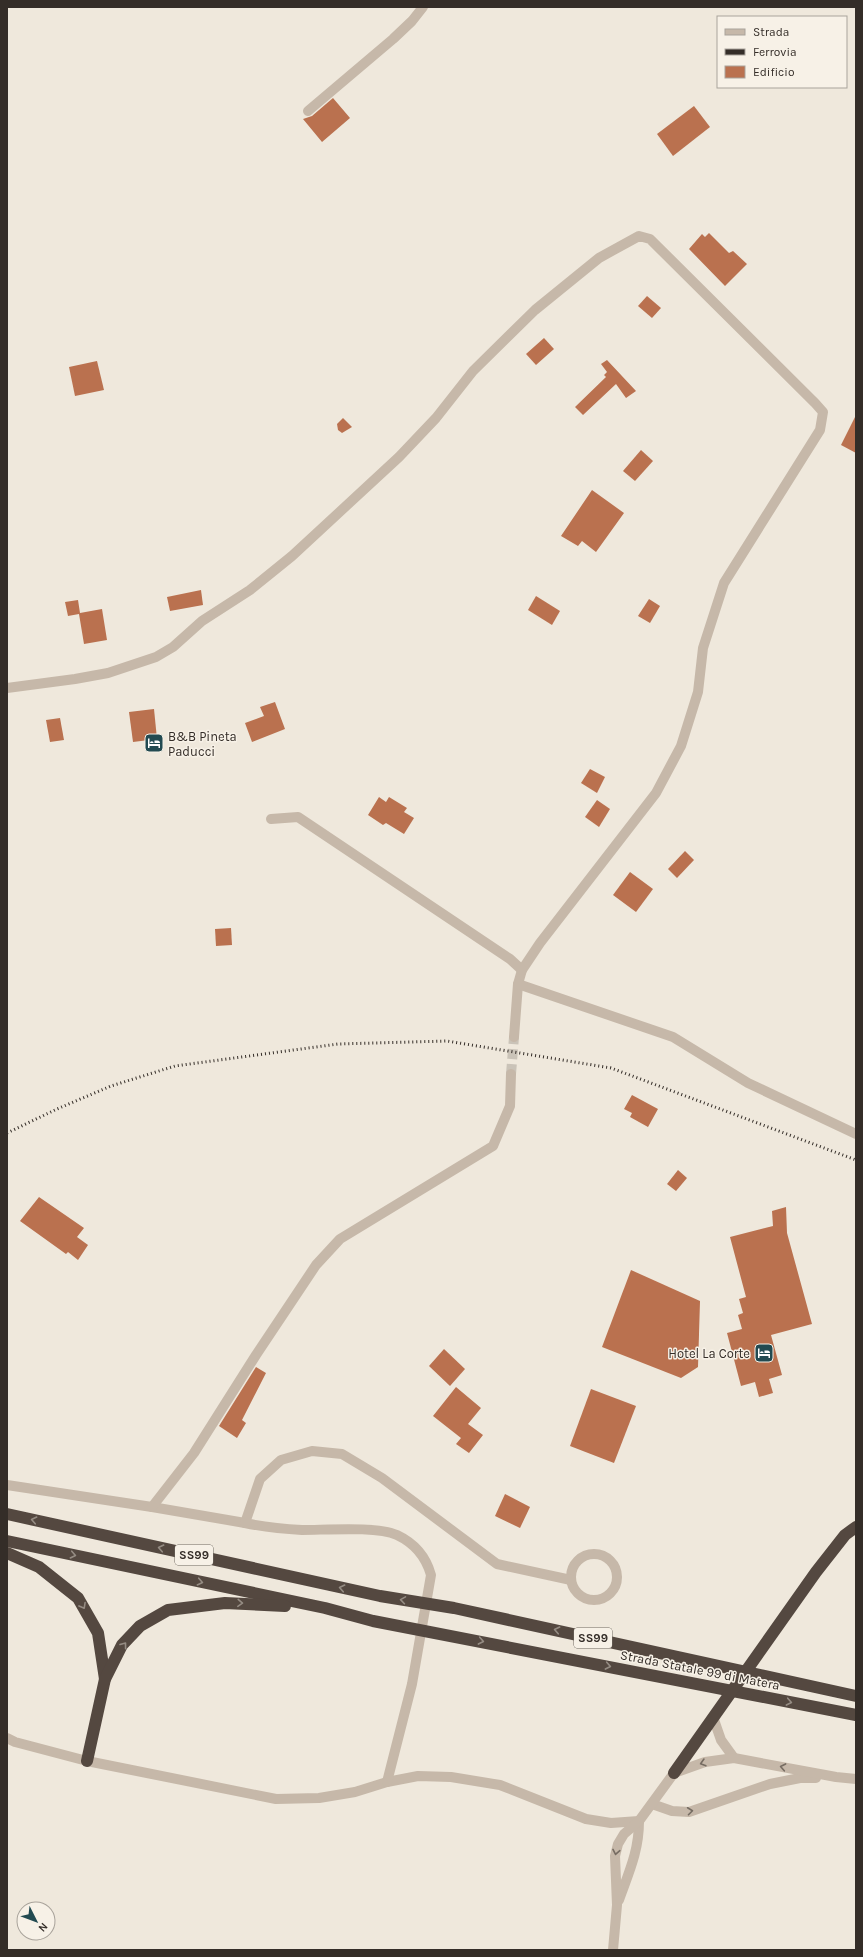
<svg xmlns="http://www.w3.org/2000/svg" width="863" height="1957" font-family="Karla,sans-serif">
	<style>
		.building { fill: #ba714f }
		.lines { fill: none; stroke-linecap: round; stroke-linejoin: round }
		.minor-tunnel { stroke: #cac3b8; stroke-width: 10; stroke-dasharray: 10 5; stroke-linecap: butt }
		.minor { stroke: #c6b8a9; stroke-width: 10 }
		.highway { stroke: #544840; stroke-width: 12 }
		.rail { stroke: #342d28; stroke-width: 3; stroke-dasharray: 1 3; stroke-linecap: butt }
		.oneway { stroke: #958c83 }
		.oneway2 { stroke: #766c62 }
		.labels { text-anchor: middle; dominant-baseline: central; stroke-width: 3; stroke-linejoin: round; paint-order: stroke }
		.shield { fill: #f7f1e7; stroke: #6e6861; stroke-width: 1 }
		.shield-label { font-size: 12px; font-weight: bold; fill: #342d28 }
		.poi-label { font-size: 13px; fill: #342d28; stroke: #f7f1e7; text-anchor: start }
		.street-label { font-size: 13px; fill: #342d28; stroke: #f7f1e7 }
	</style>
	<rect width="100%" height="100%" fill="#efe8dc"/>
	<g class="building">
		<polygon points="333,98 350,118 322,142 303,119 312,116"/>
		<polygon points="694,106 710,127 673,156 657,134"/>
		<polygon points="709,233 729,253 733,251 747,264 725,286 689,249 702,234 705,237"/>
		<polygon points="647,296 661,308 652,318 638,306"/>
		<polygon points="544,338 554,349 536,365 526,354"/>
		<polygon points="607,360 636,391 626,398 616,384 583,415 575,407 606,377 604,375 607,372 601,364"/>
		<polygon points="97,361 104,390 75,396 69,367"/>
		<polygon points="856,415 856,453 841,445"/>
		<polygon points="343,418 352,427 342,433 338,430 337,424"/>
		<polygon points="641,450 653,461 635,481 623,471"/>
		<polygon points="592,490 624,513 596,552 582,541 578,546 561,536"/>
		<polygon points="201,590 203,605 170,611 167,597"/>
		<polygon points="536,596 560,611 552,625 528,610"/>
		<polygon points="649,599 660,606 650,623 638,616"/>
		<polygon points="78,600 80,613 102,609 107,640 84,644 79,614 68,616 65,602"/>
		<polygon points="275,702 285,729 252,742 245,723 264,716 260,707"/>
		<polygon points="154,709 157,739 133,742 129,712"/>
		<polygon points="60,718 64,740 50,742 46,720"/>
		<polygon points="590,769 605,777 597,793 581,783"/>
		<polygon points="379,797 386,802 389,797 407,808 404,812 414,818 404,834 386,823 383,825 368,815"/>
		<polygon points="597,800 610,809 599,827 585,817"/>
		<polygon points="685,851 694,860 677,878 668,869"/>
		<polygon points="630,872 653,889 636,912 613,895"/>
		<polygon points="231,928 232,945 216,946 215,929"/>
		<polygon points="632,1095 658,1109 648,1127 630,1117 632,1113 624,1109"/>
		<polygon points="678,1170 687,1178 676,1191 667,1184"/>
		<polygon points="39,1197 84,1228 77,1237 88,1245 78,1260 68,1252 66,1254 20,1221"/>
		<polygon points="786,1207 787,1233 812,1324 771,1335 782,1375 769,1379 773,1393 759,1397 755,1382 741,1386 727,1333 742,1329 738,1315 743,1313 739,1299 746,1297 730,1237 773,1226 772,1211"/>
		<polygon points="631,1270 700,1301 698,1367 681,1378 602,1347"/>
		<polygon points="444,1349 465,1369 450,1386 429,1366"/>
		<polygon points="256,1367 266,1373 242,1420 246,1423 237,1438 219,1426"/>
		<polygon points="456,1387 481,1408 468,1424 483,1435 469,1453 456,1444 461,1438 433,1416"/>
		<polygon points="591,1389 636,1406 614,1463 570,1446"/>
		<polygon points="505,1494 530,1507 520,1528 495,1516"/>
	</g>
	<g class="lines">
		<polyline class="minor-tunnel" points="511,1074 514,1037"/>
		<g class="minor">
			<polyline points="308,111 393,39 412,21 423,7"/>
			<polyline points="7,688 75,679 108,673 156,657 173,647 202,621 250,590 292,556 399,457 436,418 473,371 535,310 599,258 639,236 650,239 815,403 823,412 820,430 724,583 703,648 698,692 681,746 656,793 540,943 522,970 518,984 514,1037"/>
			<polyline points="271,819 298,817 510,959 522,970"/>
			<polyline points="518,984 673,1037 748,1083 856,1134"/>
			<polyline points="7,1485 152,1507 245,1523"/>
			<polyline points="152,1507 194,1453 256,1355 316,1265 340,1239 493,1146 510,1106 511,1074"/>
			<circle cx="594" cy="1577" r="23"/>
			<polyline points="713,1717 721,1740 734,1758"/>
			<polyline points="7,1738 15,1742 87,1761 276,1799 319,1798 355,1792 387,1782 418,1776 451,1777 500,1785 586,1819 611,1823 639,1821"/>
			<path d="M387 1782 412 1684 431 1575C426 1557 414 1543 397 1535 377 1526 326 1530 302 1530 282 1529 264 1527 245 1523L260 1479 281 1460 312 1451 342 1454 382 1478 497 1564 571 1580"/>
			<polyline points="652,1804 672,1811 689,1812 770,1784 800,1778 816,1778"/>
			<path d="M619 1900C629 1872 639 1851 639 1821"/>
			<polyline points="613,1950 617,1905 615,1856 618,1844 624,1834 639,1821 674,1773 705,1762 734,1758 836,1777 856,1779"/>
		</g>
		<g class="highway">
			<polyline points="7,1514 380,1596 454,1608 856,1696"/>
			<polyline points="7,1541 325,1608 373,1621 856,1715"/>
			<polyline points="7,1553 39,1567 78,1598 98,1633 105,1679"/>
			<polyline points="87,1761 105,1679 122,1645 140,1626 168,1610 225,1603 285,1606"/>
			<polyline points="674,1773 816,1572 845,1535 856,1527"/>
		</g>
		<polyline class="rail" points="7,1133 57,1109 111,1086 175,1066 338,1044 447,1041 611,1068 856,1160"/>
	</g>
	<defs><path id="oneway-chevron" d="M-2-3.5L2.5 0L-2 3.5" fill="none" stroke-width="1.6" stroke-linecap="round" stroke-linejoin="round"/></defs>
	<g class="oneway">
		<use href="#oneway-chevron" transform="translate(34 1520) rotate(-168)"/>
		<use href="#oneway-chevron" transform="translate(161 1548) rotate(-168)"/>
		<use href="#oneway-chevron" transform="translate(73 1555) rotate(12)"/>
		<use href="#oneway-chevron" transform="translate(200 1582) rotate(12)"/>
		<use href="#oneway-chevron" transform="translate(342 1588) rotate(-168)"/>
		<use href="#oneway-chevron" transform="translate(403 1600) rotate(-171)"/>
		<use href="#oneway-chevron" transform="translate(240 1603) rotate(3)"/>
		<use href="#oneway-chevron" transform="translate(83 1606) rotate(61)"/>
		<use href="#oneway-chevron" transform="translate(557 1630) rotate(-168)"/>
		<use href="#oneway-chevron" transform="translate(481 1641) rotate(11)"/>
		<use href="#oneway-chevron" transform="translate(124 1645) rotate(-53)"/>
		<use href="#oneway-chevron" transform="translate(608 1666) rotate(11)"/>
		<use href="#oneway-chevron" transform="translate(789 1702) rotate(11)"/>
	</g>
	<g class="oneway2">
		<use href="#oneway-chevron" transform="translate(703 1763) rotate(164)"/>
		<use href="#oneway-chevron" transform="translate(783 1767) rotate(-169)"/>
		<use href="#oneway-chevron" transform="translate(690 1811) rotate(-7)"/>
		<use href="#oneway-chevron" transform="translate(616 1852) rotate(101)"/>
	</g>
	<defs>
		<symbol id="hotel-square" viewBox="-11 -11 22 22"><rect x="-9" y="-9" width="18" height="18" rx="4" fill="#224a51" stroke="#f7f1e7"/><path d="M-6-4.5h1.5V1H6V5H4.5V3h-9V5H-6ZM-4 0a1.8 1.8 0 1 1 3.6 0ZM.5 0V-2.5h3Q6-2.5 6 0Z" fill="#fff"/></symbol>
	</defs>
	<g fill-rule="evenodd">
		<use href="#hotel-square" x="143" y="732" width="22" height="22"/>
		<use href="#hotel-square" x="753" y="1342" width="22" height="22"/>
	</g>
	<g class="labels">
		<g class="shield">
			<rect x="175" y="1545" width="38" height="20" rx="3"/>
			<rect x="574" y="1628" width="38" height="20" rx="3"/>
		</g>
		<g class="shield-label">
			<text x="194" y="1555">SS99</text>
			<text x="593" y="1638">SS99</text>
		</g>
		<g class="poi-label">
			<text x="168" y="736">B&amp;B Pineta<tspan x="168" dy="15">Paducci</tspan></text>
			<text x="750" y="1353" text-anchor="end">Hotel La Corte</text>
		</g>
		<g class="street-label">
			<text transform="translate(700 1670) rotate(11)">Strada Statale 99 di Matera</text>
		</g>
	</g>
	<rect width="863" height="1957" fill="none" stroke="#342d28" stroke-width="16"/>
	<rect x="717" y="16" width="130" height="72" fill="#f7f1e7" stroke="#a9a39b"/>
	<rect x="725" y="29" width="20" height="6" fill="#c6b8a9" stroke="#a9a39b"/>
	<text x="753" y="36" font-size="12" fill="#342d28">Strada</text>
	<rect x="725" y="49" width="20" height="6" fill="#342d28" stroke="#a9a39b"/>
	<text x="753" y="56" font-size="12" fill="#342d28">Ferrovia</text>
	<rect x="725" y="66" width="20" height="12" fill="#ba714f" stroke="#a9a39b"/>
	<text x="753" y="76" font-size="12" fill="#342d28">Edificio</text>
	<g transform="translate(36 1921) rotate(132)"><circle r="19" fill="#f7f1e7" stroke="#a9a39b"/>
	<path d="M0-3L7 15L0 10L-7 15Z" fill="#224a51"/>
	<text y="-6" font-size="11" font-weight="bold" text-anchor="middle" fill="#342d28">N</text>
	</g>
</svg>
